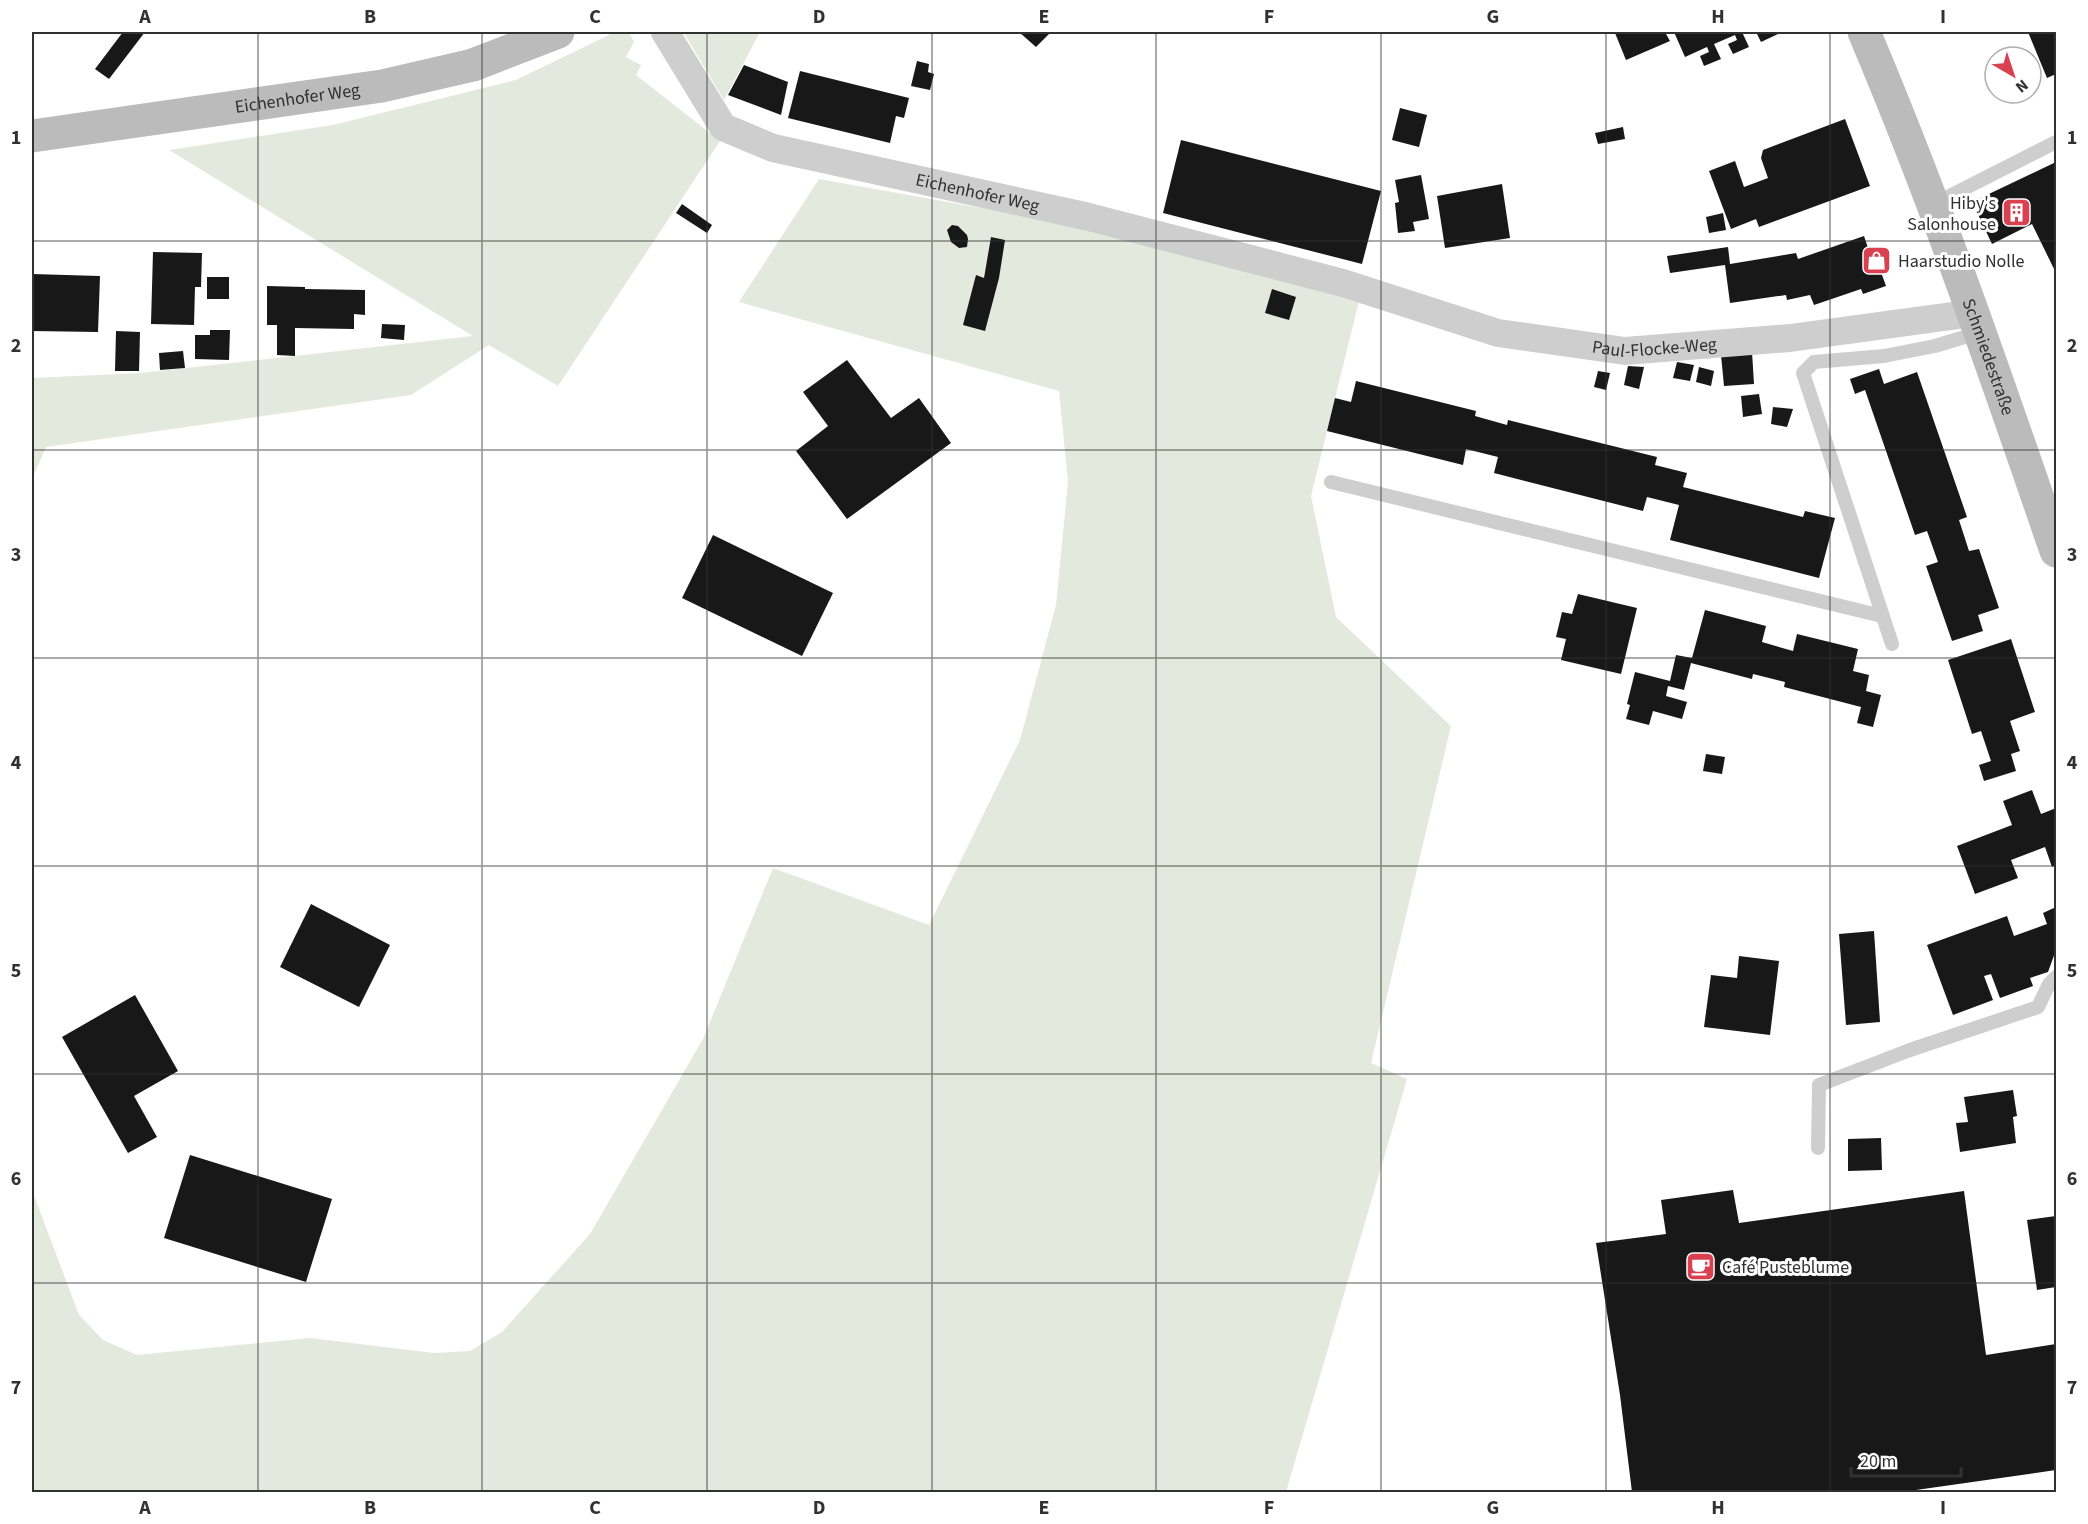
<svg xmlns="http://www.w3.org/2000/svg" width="2088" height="1524" font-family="'Source Sans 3',sans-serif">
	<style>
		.green { fill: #e4e9dd }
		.building { fill: #181818 }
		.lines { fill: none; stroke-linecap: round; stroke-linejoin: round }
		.lane { stroke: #cecece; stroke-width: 14 }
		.street { stroke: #cecece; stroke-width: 28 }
		.secondary { stroke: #bbb; stroke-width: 33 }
		.grid { fill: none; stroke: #313131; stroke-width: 1.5; stroke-opacity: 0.55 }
		.labels { text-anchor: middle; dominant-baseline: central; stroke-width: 6; stroke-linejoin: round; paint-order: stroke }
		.street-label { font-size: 18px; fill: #313131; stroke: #fff }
		.poi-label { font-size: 18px; fill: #313131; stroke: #fff; text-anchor: start }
		.neatline { fill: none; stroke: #313131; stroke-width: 2 }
		.grid-label { font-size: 20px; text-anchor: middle; font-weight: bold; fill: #313131 }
	</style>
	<rect width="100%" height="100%" fill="#fff"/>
	<g class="green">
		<polygon points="615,32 629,32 634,42 626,57 641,65 636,75 720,141 558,386 489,345 411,395 46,447 32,479 32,378 141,373 473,336 169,150 333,125 516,80"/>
		<polygon points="684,32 760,32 724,100 685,35"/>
		<polygon points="819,179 1077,225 1359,301 1311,496 1336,617 1451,726 1371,1063 1407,1079 1286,1492 32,1492 32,1190 79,1315 103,1340 137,1355 310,1338 434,1353 470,1351 502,1332 590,1234 703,1039 773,868 929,925 1020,740 1056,605 1068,482 1059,391 739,302"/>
	</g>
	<g class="building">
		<polygon points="123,32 145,32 109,79 95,69"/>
		<polygon points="1019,32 1051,32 1036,47"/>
		<polygon points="1618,32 1665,32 1670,41 1626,60 1615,33"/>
		<polygon points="1674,32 1742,32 1749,47 1733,54 1728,44 1737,40 1735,35 1714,44 1721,59 1704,66 1700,56 1709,52 1707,47 1685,57"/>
		<polygon points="1756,32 1777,32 1778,34 1761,42"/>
		<polygon points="2028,32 2056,32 2056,74 2047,78"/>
		<polygon points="917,61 929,64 928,72 934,74 930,90 911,86"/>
		<polygon points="744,65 788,82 781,115 728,95"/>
		<polygon points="800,71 909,98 904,118 896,116 890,143 788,118"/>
		<polygon points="1400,108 1427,115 1419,147 1392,140"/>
		<polygon points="1845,119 1870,186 1759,227 1756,219 1731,229 1709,171 1735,161 1744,187 1768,178 1761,158 1763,150"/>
		<polygon points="1623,127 1625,139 1598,144 1595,133"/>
		<polygon points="1181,140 1381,191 1362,264 1163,213"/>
		<polygon points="2056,162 2056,273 2032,224 1992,244 1972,202"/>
		<polygon points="1421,175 1429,219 1413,222 1415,231 1398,233 1395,203 1399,202 1395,180"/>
		<polygon points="1502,184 1510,238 1445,248 1437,196"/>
		<polygon points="682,204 712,225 707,233 676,213"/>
		<polygon points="1723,213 1726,230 1709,233 1706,217"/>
		<polygon points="952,225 958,226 967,235 968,239 967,247 959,248 951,242 947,230"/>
		<polygon points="1864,236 1872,260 1876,258 1879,266 1874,268 1876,274 1881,272 1886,286 1863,294 1861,289 1814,305 1810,295 1787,300 1786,295 1730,303 1725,265 1670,273 1667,256 1728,247 1730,264 1796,253 1798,259"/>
		<polygon points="991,237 1005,240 999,278 985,331 963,325 976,275 984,278"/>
		<polygon points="153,252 202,253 201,287 195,287 194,325 151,324"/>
		<polygon points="32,274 100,276 98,332 32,331"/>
		<rect x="207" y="277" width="22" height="22"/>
		<polygon points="267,286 305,287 305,289 365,290 365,315 354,314 354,329 295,328 295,356 277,355 277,325 267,325"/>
		<polygon points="1272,289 1296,297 1289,320 1265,313"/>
		<polygon points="382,324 405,325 404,340 381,338"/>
		<polygon points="210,330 230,330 229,360 195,359 195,335 210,335"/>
		<polygon points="116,331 140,332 139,371 115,371"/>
		<polygon points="183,351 185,368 160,370 159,353"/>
		<polygon points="1752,352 1754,384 1724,386 1721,355"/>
		<polygon points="847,360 891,418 919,398 951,443 847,519 796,451 828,426 803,392"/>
		<polygon points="1677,362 1694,365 1690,381 1673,378"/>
		<polygon points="1628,366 1644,367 1639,389 1624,385"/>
		<polygon points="1699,367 1714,371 1711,386 1696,382"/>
		<polygon points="1879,369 1884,384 1917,372 1967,517 1959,520 1969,551 1979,549 1999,608 1978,615 1983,631 1952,641 1926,566 1938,562 1927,531 1915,535 1865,390 1855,394 1850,379"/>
		<polygon points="1598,371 1610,373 1606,390 1594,387"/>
		<polygon points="1356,381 1476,411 1475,416 1507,425 1508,420 1657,457 1655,465 1687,473 1683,487 1803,517 1805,511 1835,518 1819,578 1670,540 1679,505 1647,497 1643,511 1494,473 1498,457 1466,449 1463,465 1327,431 1335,398 1351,402"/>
		<polygon points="1759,394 1762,414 1743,417 1741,396"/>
		<polygon points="1773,407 1793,409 1787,427 1771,424"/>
		<polygon points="713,535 833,593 802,656 682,598"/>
		<polygon points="1578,594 1637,608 1621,674 1561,660 1566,639 1556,637 1562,612 1572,614"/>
		<polygon points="1705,610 1766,626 1762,642 1793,651 1797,634 1858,649 1853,671 1869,675 1866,691 1881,695 1873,727 1857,723 1861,707 1784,687 1785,682 1753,674 1752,679 1691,663 1684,690 1668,686 1666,696 1687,702 1682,719 1653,711 1649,725 1626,719 1630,705 1627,704 1635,672 1670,681 1676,655 1692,658"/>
		<polygon points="2011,639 2035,712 2010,721 2020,751 2011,754 2016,771 1984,781 1979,765 1991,761 1981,731 1972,734 1948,660"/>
		<polygon points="1706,754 1725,757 1722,774 1703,771"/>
		<polygon points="2032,790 2041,814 2056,808 2056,865 2052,867 2045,847 2011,860 2018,878 1975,894 1957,846 2012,825 2003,801"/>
		<polygon points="311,904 390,945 359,1007 280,967"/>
		<polygon points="2056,907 2056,950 2048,972 2030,978 2033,986 2000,998 1991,974 1984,976 1993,1000 1953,1015 1927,945 2007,916 2014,936 2047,924 2043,913"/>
		<polygon points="1874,931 1880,1022 1846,1025 1839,934"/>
		<polygon points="1739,956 1779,961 1770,1035 1704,1027 1711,975 1737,978"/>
		<polygon points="135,995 178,1071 134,1096 157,1137 128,1153 62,1037"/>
		<polygon points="2013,1090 2017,1116 2013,1117 2016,1143 1960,1152 1956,1123 1968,1122 1964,1097"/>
		<polygon points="1881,1138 1882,1170 1848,1171 1848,1139"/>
		<polygon points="190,1155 332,1199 306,1282 164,1238"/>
		<polygon points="1733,1190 1739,1223 1964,1191 1986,1355 2056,1344 2056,1470 1902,1492 1632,1492 1620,1395 1596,1243 1666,1234 1661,1200"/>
		<polygon points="2056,1216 2056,1287 2037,1290 2027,1220"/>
	</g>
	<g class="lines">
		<g class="lane">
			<polyline points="1934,204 2056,142"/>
			<polyline points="1331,482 1882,616"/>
			<polyline points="1892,644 1803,373 1814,362 1884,356 1935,346 1981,332"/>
			<polyline points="1818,1148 1819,1085 1910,1050 2038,1007 2049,984 2056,977"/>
		</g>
		<path class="street" id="s1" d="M665 32 723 127 773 148 1085 216 1343 283 1498 333 1625 351 1790 338 1974 313"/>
		<g class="secondary">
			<path id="s2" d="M1864 32C1936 202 1996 376 2056 551"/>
			<path id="s3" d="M32 136 382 86 473 65 558 32"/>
		</g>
	</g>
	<path class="grid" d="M258 32V1492M482 32V1492M707 32V1492M932 32V1492M1156 32V1492M1381 32V1492M1606 32V1492M1830 32V1492M32 241H2056M32 450H2056M32 658H2056M32 866H2056M32 1074H2056M32 1283H2056"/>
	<defs>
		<symbol id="building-square" viewBox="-11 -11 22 22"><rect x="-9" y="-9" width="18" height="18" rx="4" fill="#d94150" stroke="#fff"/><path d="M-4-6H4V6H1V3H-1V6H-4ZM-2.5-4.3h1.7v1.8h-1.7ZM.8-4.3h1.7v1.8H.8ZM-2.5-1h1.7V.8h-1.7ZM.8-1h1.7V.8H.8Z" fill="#fff"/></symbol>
		<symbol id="shop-square" viewBox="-11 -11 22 22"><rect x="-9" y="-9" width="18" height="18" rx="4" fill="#d94150" stroke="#fff"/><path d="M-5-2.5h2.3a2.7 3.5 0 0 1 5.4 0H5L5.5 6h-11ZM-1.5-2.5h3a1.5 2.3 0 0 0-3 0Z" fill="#fff"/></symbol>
		<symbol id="cafe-square" viewBox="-11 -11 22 22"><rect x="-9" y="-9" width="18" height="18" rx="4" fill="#d94150" stroke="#fff"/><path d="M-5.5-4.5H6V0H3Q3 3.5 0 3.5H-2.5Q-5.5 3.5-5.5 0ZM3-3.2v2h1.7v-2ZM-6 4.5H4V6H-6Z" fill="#fff"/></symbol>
	</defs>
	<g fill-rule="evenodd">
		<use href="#building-square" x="2000" y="196" width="33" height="33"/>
		<use href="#shop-square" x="1860" y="244" width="33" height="33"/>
		<use href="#cafe-square" x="1684" y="1250" width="33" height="33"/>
	</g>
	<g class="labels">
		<g class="street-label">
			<text stroke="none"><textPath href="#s3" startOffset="268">Eichenhofer Weg</textPath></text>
			<text stroke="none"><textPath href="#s1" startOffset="375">Eichenhofer Weg</textPath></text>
			<text stroke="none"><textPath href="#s1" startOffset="1072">Paul-Flocke-Weg</textPath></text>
			<text stroke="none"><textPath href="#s2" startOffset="348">Schmiedestraße</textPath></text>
		</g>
		<g class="poi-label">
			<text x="1996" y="203" text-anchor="end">Hiby's<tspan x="1996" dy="21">Salonhouse</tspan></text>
			<text x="1898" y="261">Haarstudio Nolle</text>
			<text x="1722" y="1267">Café Pusteblume</text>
		</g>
	</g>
	<rect width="2088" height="1524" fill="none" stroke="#ffffff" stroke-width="66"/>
	<g transform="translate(2013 75) rotate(141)"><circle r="28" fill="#ffffff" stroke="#adadad" stroke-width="1.5"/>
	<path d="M0-4.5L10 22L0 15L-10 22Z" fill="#d94150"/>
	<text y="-9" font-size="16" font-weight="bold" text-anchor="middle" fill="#313131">N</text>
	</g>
	<path d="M1851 1467v9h110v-9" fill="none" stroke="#313131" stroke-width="3"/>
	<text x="1860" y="1467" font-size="18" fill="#313131" stroke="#ffffff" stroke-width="4.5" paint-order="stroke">20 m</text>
	<rect x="33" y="33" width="2022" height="1458" class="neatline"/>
	<g class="grid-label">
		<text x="145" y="23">A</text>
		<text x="370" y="23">B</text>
		<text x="595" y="23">C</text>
		<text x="819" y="23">D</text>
		<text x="1044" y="23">E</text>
		<text x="1269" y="23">F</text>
		<text x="1493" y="23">G</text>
		<text x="1718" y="23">H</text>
		<text x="1943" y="23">I</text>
		<text x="16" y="144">1</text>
		<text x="2072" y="144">1</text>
		<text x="16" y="352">2</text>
		<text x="2072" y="352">2</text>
		<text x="16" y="561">3</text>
		<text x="2072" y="561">3</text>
		<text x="16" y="769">4</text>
		<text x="2072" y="769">4</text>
		<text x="16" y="977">5</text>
		<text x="2072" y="977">5</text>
		<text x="16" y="1185">6</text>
		<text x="2072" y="1185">6</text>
		<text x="16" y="1394">7</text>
		<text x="2072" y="1394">7</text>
		<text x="145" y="1514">A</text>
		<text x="370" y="1514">B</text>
		<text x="595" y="1514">C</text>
		<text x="819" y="1514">D</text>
		<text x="1044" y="1514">E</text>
		<text x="1269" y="1514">F</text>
		<text x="1493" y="1514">G</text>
		<text x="1718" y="1514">H</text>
		<text x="1943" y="1514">I</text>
	</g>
</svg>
